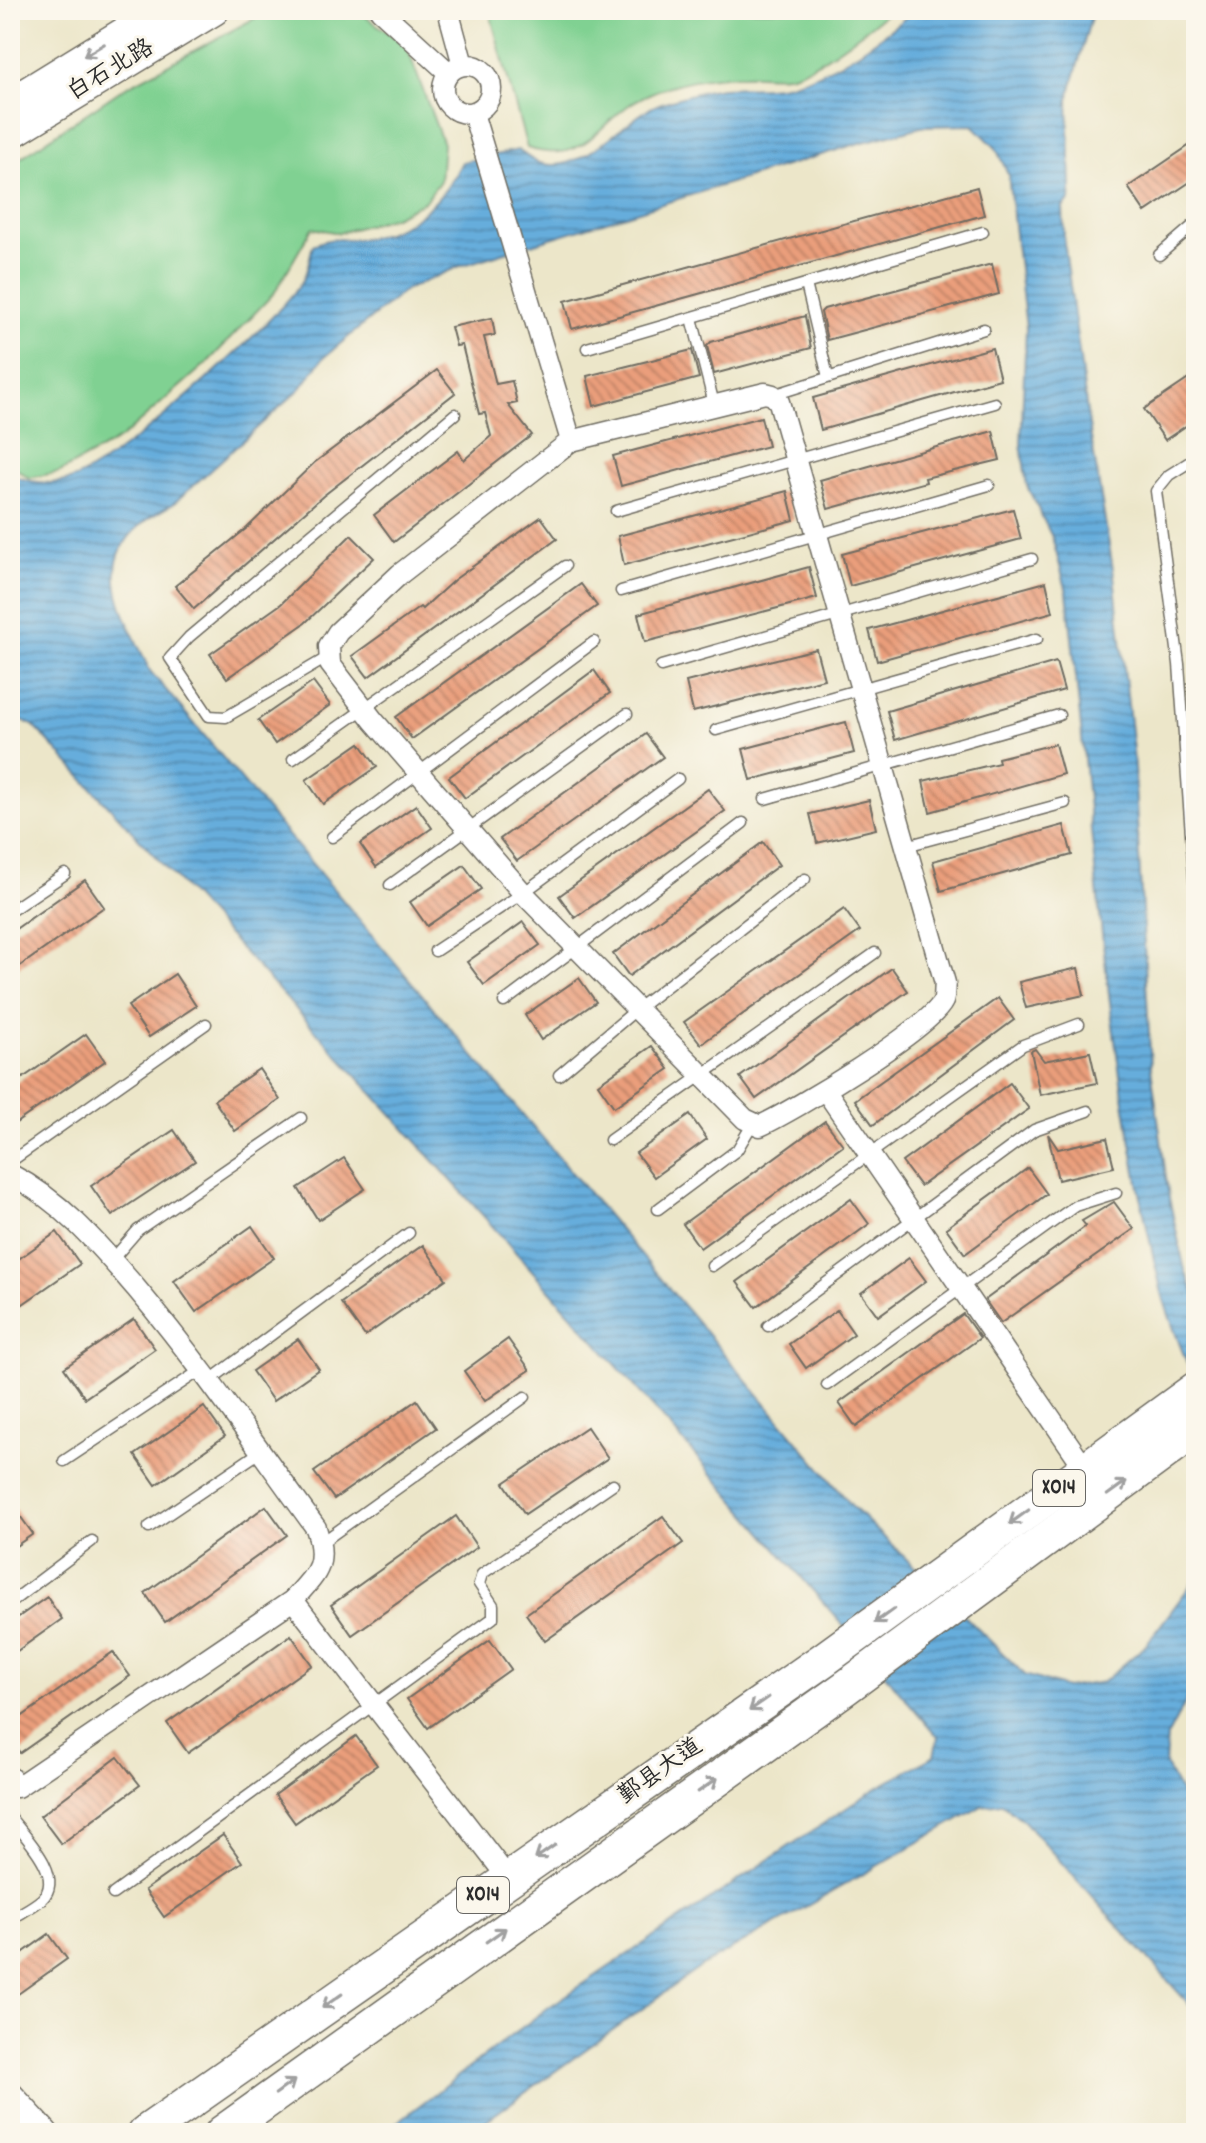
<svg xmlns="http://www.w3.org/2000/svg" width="1206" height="2143" font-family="Dekko,'LXGW WenKai TC',sans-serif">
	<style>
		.green { fill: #80d192; stroke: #567e5e; stroke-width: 2 }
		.water { fill: url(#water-rules); stroke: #486c84; stroke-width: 2 }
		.building { fill: url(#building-back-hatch) }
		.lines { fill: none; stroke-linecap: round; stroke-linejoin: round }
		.service-casing { stroke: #6f6c62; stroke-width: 13 }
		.minor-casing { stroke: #6f6c62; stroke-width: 23 }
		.tertiary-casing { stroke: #6f6c62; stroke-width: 29 }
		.secondary-casing { stroke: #6f6c62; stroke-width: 33 }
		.primary-casing { stroke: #6f6c62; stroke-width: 37 }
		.service { stroke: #fff; stroke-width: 10 }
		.minor { stroke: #fff; stroke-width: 20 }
		.tertiary { stroke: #fff; stroke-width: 26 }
		.secondary { stroke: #fff; stroke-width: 30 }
		.primary { stroke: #fff; stroke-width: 34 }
		.oneway { stroke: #a0a0a0 }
		.labels { text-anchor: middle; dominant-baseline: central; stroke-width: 6; stroke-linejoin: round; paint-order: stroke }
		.shield { fill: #fbf7ec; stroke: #696865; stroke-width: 2 }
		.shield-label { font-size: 22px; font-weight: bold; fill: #2b2b2b }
		.street-label { font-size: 24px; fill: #2b2b2b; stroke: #fbf7ec }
	</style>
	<defs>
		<pattern id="water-rules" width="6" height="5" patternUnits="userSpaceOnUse" patternTransform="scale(2)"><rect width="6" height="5" fill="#66addc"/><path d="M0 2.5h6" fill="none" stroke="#548db3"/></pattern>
		<pattern id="building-back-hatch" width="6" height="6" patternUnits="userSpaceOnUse" patternTransform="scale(2)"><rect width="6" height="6" fill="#ea9e7b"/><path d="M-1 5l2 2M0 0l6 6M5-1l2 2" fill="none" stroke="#be8165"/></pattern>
	</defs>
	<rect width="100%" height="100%" fill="#fbf7ec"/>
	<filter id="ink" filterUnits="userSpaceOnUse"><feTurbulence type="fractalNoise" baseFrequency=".0125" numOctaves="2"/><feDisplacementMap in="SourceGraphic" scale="16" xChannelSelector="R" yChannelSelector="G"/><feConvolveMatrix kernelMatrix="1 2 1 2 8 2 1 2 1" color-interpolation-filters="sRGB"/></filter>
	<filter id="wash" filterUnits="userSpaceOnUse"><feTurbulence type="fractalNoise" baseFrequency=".006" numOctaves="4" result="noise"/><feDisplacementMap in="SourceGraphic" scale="32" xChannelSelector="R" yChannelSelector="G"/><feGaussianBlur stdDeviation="1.8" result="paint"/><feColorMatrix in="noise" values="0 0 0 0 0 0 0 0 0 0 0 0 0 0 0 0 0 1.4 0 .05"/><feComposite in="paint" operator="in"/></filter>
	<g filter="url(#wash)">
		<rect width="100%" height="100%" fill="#ece6c9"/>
		<g class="green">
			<polygon points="270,10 356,10 406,45 443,144 440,181 424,202 394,217 339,233 312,228 275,292 208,362 120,439 60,472 29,478 10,464 10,165 124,88"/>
			<path d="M489 10H891C867 28 816 71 787 75 773 77 758 74 744 75 707 76 664 83 632 103 593 129 584 165 527 148Z"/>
		</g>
		<path class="water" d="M915 10H1093L1068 100 1071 187 1070 200 1063 207 1064 241 1088 419 1114 575 1133 750 1151 1068 1169 1198 1185 1270 1196 1297V1386C1184 1354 1169 1321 1161 1289 1105 1060 1093 825 1067 592L1052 537 1027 486 1021 444 1026 328 1008 174 996 148 973 125 925 126 863 142 460 266 405 290 323 358 301 388 173 504C83 550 118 601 150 671L852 1506 1025 1675 1066 1688 1103 1682 1145 1646 1196 1578V1682L1167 1737 1165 1764 1196 1821V2012L1024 1821 1001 1803 982 1806 702 1966 469 2133H383L549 2007 875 1789 934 1756 938 1737C646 1392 342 1055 33 725L22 721 10 728V475C29 482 50 486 70 480 113 468 280 320 303 280 308 270 310 256 313 245 336 234 344 243 368 238 411 230 444 201 462 162L518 150C524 154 532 161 539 163 584 177 624 116 662 103 681 97 703 90 722 88 743 86 768 90 789 84 837 72 878 40 915 10Z"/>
		<g id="blocks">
			<g class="building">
				<polygon points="1196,141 1196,178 1145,212 1128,187"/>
				<polygon points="977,187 984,215 572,329 565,301"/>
				<polygon points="992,264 999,294 827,340 821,312 824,309"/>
				<polygon points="805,316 811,348 714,374 707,346 711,342"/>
				<polygon points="492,318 495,335 484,337 496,384 512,381 517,403 508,405 532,435 394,542 374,515 458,451 464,460 491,436 485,413 479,414 462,345 456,346 451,327"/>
				<polygon points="992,348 1000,379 821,430 813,398"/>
				<polygon points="692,350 699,378 594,406 587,376"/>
				<polygon points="437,370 455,393 323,496 194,609 175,586 247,528 314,463"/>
				<polygon points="1196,374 1196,419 1165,440 1144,409"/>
				<polygon points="761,417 768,446 621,486 613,456"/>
				<polygon points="993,431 1000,460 925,478 926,482 828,509 820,480"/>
				<polygon points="787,491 794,520 624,565 618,536"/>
				<polygon points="1013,509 1021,539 850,586 842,554"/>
				<polygon points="541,517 557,539 368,677 352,656 420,607 422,609 454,580"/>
				<polygon points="351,535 374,558 305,623 227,678 210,654 281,604"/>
				<polygon points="809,567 817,598 645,642 638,614"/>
				<polygon points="1046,582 1053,612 877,661 869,630"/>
				<polygon points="581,584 597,606 412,739 396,717"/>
				<polygon points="816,649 824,679 693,712 686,682"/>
				<polygon points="1056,662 1064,690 895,740 887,711"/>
				<polygon points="594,670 610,693 465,798 449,777"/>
				<polygon points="313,682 330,705 275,744 258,720"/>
				<polygon points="846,722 854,753 751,780 743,749"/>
				<polygon points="646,734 663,757 517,861 500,839"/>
				<polygon points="360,743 377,767 323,804 306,780"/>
				<polygon points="1055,744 1063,774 930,812 923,781 999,763 998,758"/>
				<polygon points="708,789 725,811 575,918 559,896"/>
				<polygon points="869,800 876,829 817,843 810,814"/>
				<polygon points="416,805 432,828 376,867 360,844"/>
				<polygon points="1064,825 1072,855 941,891 933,861"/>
				<polygon points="763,842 779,865 629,976 613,954"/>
				<polygon points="464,865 481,889 427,926 410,902"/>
				<polygon points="85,880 104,907 10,973 10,933"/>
				<polygon points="844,909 860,931 701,1044 684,1022"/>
				<polygon points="523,922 540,945 484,985 467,962"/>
				<polygon points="892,968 908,991 756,1099 740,1077"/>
				<polygon points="1078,968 1084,995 1026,1008 1019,982"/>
				<polygon points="175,974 196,1006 149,1037 128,1006"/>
				<polygon points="579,978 596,1002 541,1040 525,1015"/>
				<polygon points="998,998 1014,1020 873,1125 855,1100"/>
				<polygon points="86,1034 105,1061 10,1127 10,1087"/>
				<polygon points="652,1046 669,1069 614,1107 598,1084"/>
				<polygon points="1035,1049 1044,1061 1090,1052 1097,1083 1040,1095 1031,1051"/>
				<polygon points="259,1069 280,1100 235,1131 214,1100"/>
				<polygon points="1010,1083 1029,1109 920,1186 902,1162"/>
				<polygon points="690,1115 707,1139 654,1177 636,1153"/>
				<polygon points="825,1121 843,1145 700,1248 683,1224"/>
				<polygon points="174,1130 195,1161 112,1216 91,1186"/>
				<polygon points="1048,1134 1058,1149 1107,1138 1114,1167 1058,1180"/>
				<polygon points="344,1158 365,1189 318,1220 298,1188"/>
				<polygon points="1028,1168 1047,1194 965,1254 946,1228"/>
				<polygon points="851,1199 869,1224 756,1307 737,1282"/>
				<polygon points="1114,1202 1134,1229 1001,1323 985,1300 1086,1226 1082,1221"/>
				<polygon points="252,1226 274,1258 196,1312 174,1281"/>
				<polygon points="57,1232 80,1264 10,1313 10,1265"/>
				<polygon points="423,1245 446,1279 365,1336 341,1303"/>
				<polygon points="909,1258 926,1281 878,1316 861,1293"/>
				<polygon points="837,1310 854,1334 806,1368 789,1344"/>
				<polygon points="963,1314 980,1338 856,1427 839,1403"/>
				<polygon points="134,1319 155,1349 85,1398 64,1368"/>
				<polygon points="298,1339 319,1369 273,1401 252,1371"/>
				<polygon points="508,1339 530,1370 485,1401 464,1371"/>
				<polygon points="417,1400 436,1428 334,1499 314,1472"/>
				<polygon points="204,1407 225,1436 156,1485 135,1455"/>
				<polygon points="587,1427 608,1458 525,1514 504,1483"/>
				<polygon points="10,1502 33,1534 10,1550"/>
				<polygon points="266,1506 287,1535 165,1622 145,1593"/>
				<polygon points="456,1516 477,1547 352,1635 331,1605"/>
				<polygon points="663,1516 683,1543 545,1641 526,1614"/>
				<polygon points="47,1597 62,1619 10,1656 10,1623"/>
				<polygon points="291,1635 312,1665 188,1753 167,1723"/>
				<polygon points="490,1640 511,1669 428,1728 407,1699"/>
				<polygon points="113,1652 130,1676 20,1753 10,1739 10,1725"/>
				<polygon points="356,1736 377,1765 295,1823 275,1795"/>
				<polygon points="118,1757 140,1785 61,1844 40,1816"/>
				<polygon points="223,1835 242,1862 164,1917 145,1890"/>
				<polygon points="49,1934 67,1959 18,1994 10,1984 10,1962"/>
			</g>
		</g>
	</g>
	<g filter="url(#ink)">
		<use href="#blocks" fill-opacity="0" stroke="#6f6c62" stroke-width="2"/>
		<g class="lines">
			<defs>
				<g id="service">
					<polyline points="1159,255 1196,223"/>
					<polyline points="806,284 828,377"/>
					<polyline points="692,318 714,404"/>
					<polyline points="587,348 983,232"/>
					<polyline points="773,395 984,329"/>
					<polyline points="1196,458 1169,475 1156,491 1179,664 1196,905"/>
					<polyline points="616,511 995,403"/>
					<polyline points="621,591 989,485"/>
					<polyline points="330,656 226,717 209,716 170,658 189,637 455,414"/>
					<polyline points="661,666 1032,559"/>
					<polyline points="716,730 1037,639"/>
					<polyline points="293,759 565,566"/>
					<polyline points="765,799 1059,715"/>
					<polyline points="332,837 594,642"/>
					<polyline points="906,846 1065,803"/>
					<polyline points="390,885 627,714"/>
					<polyline points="10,911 65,874"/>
					<polyline points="435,951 523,893 678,779"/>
					<polyline points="504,1002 743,823"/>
					<polyline points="559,1075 637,1009 805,879"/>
					<polyline points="610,1140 875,953"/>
					<polyline points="10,1162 206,1024"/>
					<polyline points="658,1209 737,1150 753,1123"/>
					<polyline points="112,1260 138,1230 301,1118"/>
					<polyline points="712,1266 1023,1045 1079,1024"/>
					<polyline points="768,1326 1034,1130 1088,1111"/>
					<polyline points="209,1381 409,1233"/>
					<polyline points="827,1385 1075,1206 1116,1193"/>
					<polyline points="64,1461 201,1370"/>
					<polyline points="149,1527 260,1452"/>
					<polyline points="321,1543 525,1397"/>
					<polyline points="10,1603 92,1541"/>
					<path d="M10 1817C24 1836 66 1876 42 1899 33 1907 20 1913 10 1920"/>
					<polyline points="113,1894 493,1618 493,1605 479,1584 482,1574 613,1484"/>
				</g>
				<g id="minor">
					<polyline points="380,10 449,73"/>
					<polyline points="448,10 463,65"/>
					<circle cx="467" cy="89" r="24"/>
					<path d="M473 113 571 441 765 393 773 395 779 402 945 983C944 988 945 997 943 1001 930 1029 793 1111 760 1126L745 1119 523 893 373 720 330 664 329 646 338 632 400 574 571 441"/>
					<polyline points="826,1091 1085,1468"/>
					<path d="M10 1174C62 1201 98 1244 136 1288 200 1364 257 1447 316 1528 328 1565 317 1573 293 1600"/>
					<polyline points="10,1777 17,1787 293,1600 508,1878"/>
				</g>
				<polyline id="tertiary" points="10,2095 45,2133"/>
				<g id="secondary">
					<polyline points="10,103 161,10"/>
					<polyline points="10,134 214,10"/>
				</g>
				<g id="primary">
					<polyline points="145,2133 823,1660 1196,1389"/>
					<polyline points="222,2133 845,1688 1196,1429"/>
				</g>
			</defs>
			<use href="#service" class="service-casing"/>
			<use href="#minor" class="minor-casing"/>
			<use href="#tertiary" class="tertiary-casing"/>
			<use href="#secondary" class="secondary-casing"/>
			<use href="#primary" class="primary-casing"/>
			<use href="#service" class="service"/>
			<use href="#minor" class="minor"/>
			<use href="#tertiary" class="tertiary"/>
			<use href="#secondary" class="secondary"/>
			<use href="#primary" class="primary"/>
		</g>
		<defs><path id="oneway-shaft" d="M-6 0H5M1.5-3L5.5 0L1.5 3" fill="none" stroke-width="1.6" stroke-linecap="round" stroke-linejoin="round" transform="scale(2)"/></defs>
		<g class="oneway">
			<use href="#oneway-shaft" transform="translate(94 50) rotate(149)"/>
			<use href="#oneway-shaft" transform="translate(1117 1488) rotate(-36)"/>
			<use href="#oneway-shaft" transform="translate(1019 1517) rotate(144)"/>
			<use href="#oneway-shaft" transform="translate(884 1616) rotate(144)"/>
			<use href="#oneway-shaft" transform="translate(759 1704) rotate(145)"/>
			<use href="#oneway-shaft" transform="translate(708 1785) rotate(-35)"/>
			<use href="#oneway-shaft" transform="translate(545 1852) rotate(145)"/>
			<use href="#oneway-shaft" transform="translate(496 1935) rotate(-35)"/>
			<use href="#oneway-shaft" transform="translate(332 2001) rotate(145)"/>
			<use href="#oneway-shaft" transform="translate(285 2087) rotate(-36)"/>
		</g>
	</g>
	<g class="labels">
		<g class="shield">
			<rect x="1033" y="1470" width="52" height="36" rx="6"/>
			<rect x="457" y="1877" width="52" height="36" rx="6"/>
		</g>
		<g class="shield-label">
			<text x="1059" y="1488">X014</text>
			<text x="483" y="1895">X014</text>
		</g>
		<g class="street-label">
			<text transform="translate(111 71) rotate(-31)">白石北路</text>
			<text transform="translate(661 1772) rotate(-35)">鄞县大道</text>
		</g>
	</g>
	<rect width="1206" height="2143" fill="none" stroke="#fbf7ec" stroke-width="40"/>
</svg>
